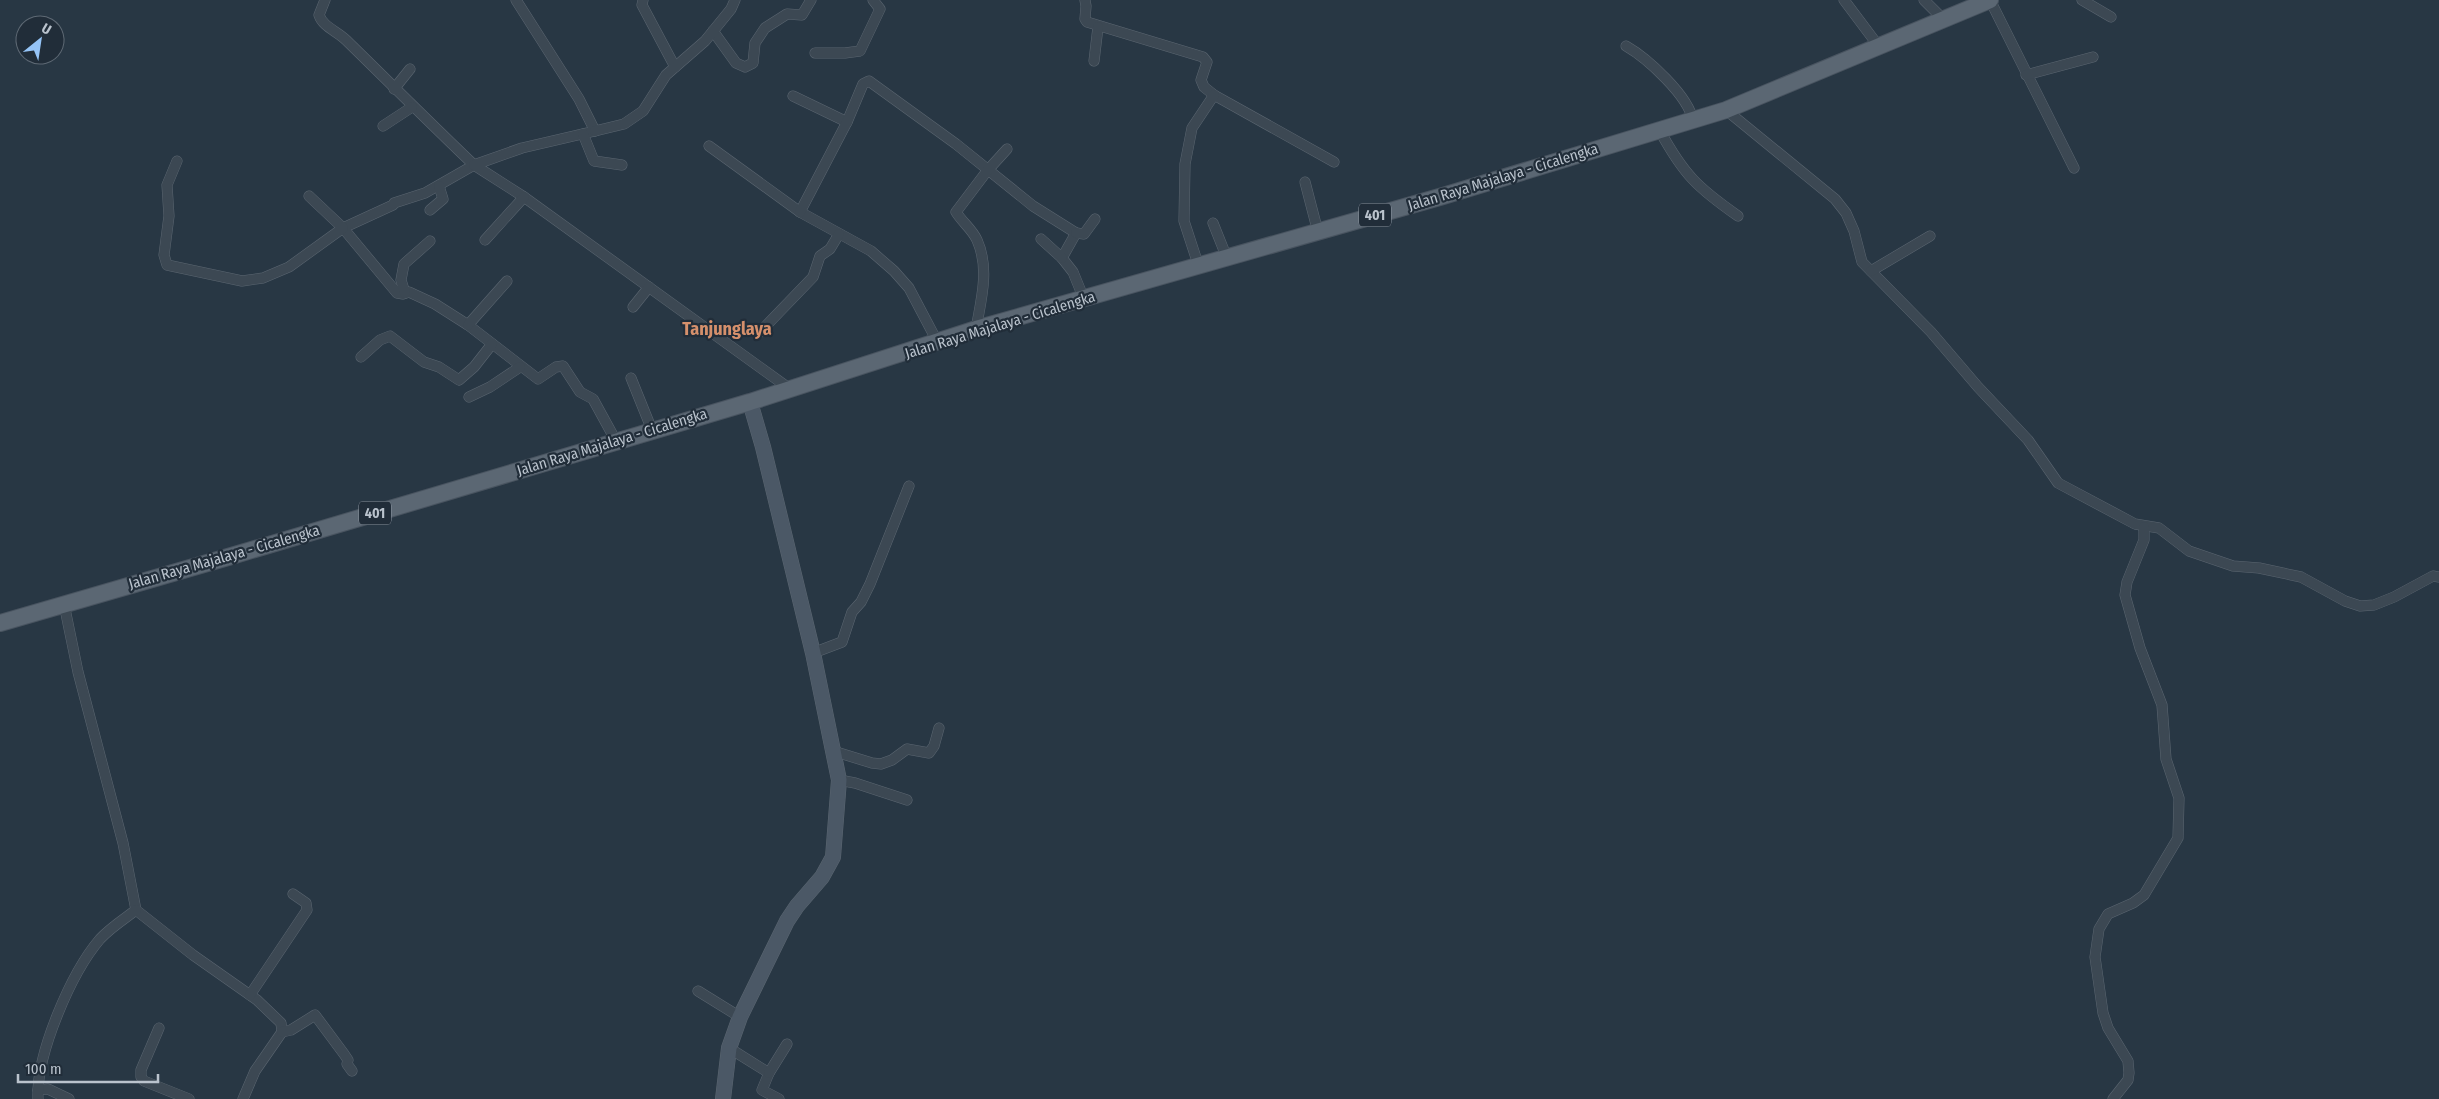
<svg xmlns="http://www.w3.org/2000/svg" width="2439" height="1099" font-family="'Fira Sans Condensed',sans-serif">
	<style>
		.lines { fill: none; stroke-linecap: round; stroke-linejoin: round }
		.street-casing { stroke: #5b6671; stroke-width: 11 }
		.secondary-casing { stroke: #5b6671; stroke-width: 16 }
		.primary-casing { stroke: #495460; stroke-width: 18 }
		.street { stroke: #3c4853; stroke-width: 10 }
		.secondary { stroke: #4b5866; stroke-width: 15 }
		.primary { stroke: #5b6773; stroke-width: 16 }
		.labels { text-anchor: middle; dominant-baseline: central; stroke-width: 4.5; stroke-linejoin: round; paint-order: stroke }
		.shield { fill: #212d39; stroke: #8c96a1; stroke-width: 1 }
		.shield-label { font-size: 14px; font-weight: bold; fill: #bac3cd }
		.street-label { font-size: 15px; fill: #bac3cd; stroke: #212d39 }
		.quarter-label { font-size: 18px; font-weight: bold; fill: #d5906c; stroke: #212d39 }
	</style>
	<rect width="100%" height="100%" fill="#283744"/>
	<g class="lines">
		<defs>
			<g id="street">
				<path d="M325 0 319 15C323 27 337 31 346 40 389 82 431 124 474 165L425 193 394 203 393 205 343 228 397 293 403 294 409 292 435 304 468 325 538 379 556 367 563 366 580 392 593 399 616 441"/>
				<polyline points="516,0 579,99 595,131 522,148 474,165 524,197 790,389"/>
				<polyline points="643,0 642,5 675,67"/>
				<polyline points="1085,0 1086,6 1085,19 1087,22 1203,57 1207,62 1201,80 1204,87 1214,95 1334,162"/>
				<polyline points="1844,0 1880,48"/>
				<polyline points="1924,0 1944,20"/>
				<polyline points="1990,0 2074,168"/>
				<polyline points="2082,0 2111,17"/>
				<polyline points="713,31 736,63 745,67 753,63 755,43 765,28 787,14 802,15 811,0"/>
				<path d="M1626 46C1647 58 1689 96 1693 121"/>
				<polyline points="815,53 845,53 860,51 880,9 873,0"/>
				<polyline points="1094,61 1098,27"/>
				<polyline points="2026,75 2093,57"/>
				<polyline points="394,89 410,69"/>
				<polyline points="793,96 847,122"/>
				<polyline points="1726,110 1835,199 1846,213 1854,231 1862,262 1931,332 1978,387 2028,440 2058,483 2135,524 2159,528 2189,551 2233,566 2259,568 2301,577 2345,601 2360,606 2374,605 2394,597 2433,576 2439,577"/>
				<polyline points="383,126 412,107"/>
				<polyline points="595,131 624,124 643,111 666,75 705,41 731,9 735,0"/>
				<path d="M1660 131C1684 175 1698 188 1738 216"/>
				<polyline points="583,134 594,161 622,165"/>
				<polyline points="709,146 800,212 871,251 894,271 909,288 938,343"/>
				<polyline points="177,161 167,185 169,216 164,255 167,265 242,281 263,278 289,267 343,228 309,196"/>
				<polyline points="1305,182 1318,232"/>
				<polyline points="430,210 443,199 439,186"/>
				<polyline points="800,212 847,122 863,84 869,81 956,144 1033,206 1076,233 1062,258 1073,272 1084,299"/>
				<polyline points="1213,223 1227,258"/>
				<polyline points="1076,233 1084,234 1095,219"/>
				<polyline points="1041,239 1062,258"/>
				<polyline points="485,240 524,197"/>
				<polyline points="1199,267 1184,221 1185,164 1192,128 1214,95"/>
				<polyline points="1871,271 1930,236"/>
				<polyline points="405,293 401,280 404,264 430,241"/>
				<polyline points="633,307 649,287"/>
				<polyline points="468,325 507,281"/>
				<path d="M976 329C981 300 990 269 977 240 972 229 962 222 956 212L987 171 1007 149"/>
				<polyline points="759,333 813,277 820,256 830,249 839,234"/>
				<polyline points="361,357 380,340 390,336 424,362 439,367 459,380 474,367 492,344"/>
				<polyline points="631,378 652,430"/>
				<polyline points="469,397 490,387 520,367"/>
				<polyline points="64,604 78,672 123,843 136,910 193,955 257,1000 281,1023 282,1032 255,1071 243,1099"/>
				<polyline points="813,653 842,642 852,612 861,602 870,584 909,486"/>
				<polyline points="833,751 872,763 881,764 892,760 907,749 929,753 934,746 939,728"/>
				<polyline points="839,780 855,783 907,800"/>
				<polyline points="698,991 740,1017"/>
				<polyline points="250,995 307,910 306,903 293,894"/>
				<polyline points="159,1028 141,1070 141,1077 144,1081 189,1099"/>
				<polyline points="282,1032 291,1030 315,1015 344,1054 348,1060 347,1064 352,1071"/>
				<polyline points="729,1048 769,1073 762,1090 779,1099"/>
				<polyline points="769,1073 787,1044"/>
				<polyline points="38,1090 48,1089 69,1099"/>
				<path d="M38 1099C36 1054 71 973 100 939 110 928 124 919 136 910"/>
				<polyline points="2113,1099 2128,1080 2129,1073 2128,1061 2108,1028 2103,1013 2095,957 2099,929 2108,914 2133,903 2144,895 2178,838 2179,798 2166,759 2162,705 2140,648 2125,595 2127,582 2144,540 2144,527"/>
			</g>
			<polyline id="secondary" points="723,1099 729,1048 740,1017 787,921 797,906 822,877 833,857 839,780 813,653 763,447 750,402"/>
			<polyline id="primary" points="0,623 228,557 750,402 976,329 1443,196 1726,110 1990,0"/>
		</defs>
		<use href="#street" class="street-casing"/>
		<use href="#secondary" class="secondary-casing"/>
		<use href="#primary" class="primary-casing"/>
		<use href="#street" class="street"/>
		<use href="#secondary" class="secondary"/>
		<use href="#primary" class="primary"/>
	</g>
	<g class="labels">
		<g class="shield">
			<rect x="1359" y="203.5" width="32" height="23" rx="4"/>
			<rect x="359" y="501.5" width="32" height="23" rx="4"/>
		</g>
		<g class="shield-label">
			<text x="1375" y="215">401</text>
			<text x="375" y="513">401</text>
		</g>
		<g class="street-label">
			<text transform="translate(1503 177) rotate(-17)">Jalan Raya Majalaya - Cicalengka</text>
			<text transform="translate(1000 325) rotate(-17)">Jalan Raya Majalaya - Cicalengka</text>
			<text transform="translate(612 442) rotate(-17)">Jalan Raya Majalaya - Cicalengka</text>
			<text transform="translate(224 557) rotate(-16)">Jalan Raya Majalaya - Cicalengka</text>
		</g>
		<g class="quarter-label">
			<text x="727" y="329">Tanjunglaya</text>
		</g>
	</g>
	<g transform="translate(40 40) rotate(30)"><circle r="24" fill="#212d39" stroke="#5e6974"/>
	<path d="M0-4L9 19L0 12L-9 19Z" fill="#95c4f7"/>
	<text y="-8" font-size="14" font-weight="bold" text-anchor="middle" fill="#bac3cd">U</text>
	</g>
	<path d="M18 1074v8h140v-8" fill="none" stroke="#bac3cd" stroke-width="2.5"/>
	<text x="25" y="1074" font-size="15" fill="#bac3cd" stroke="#212d39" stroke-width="4" paint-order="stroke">100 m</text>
</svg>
